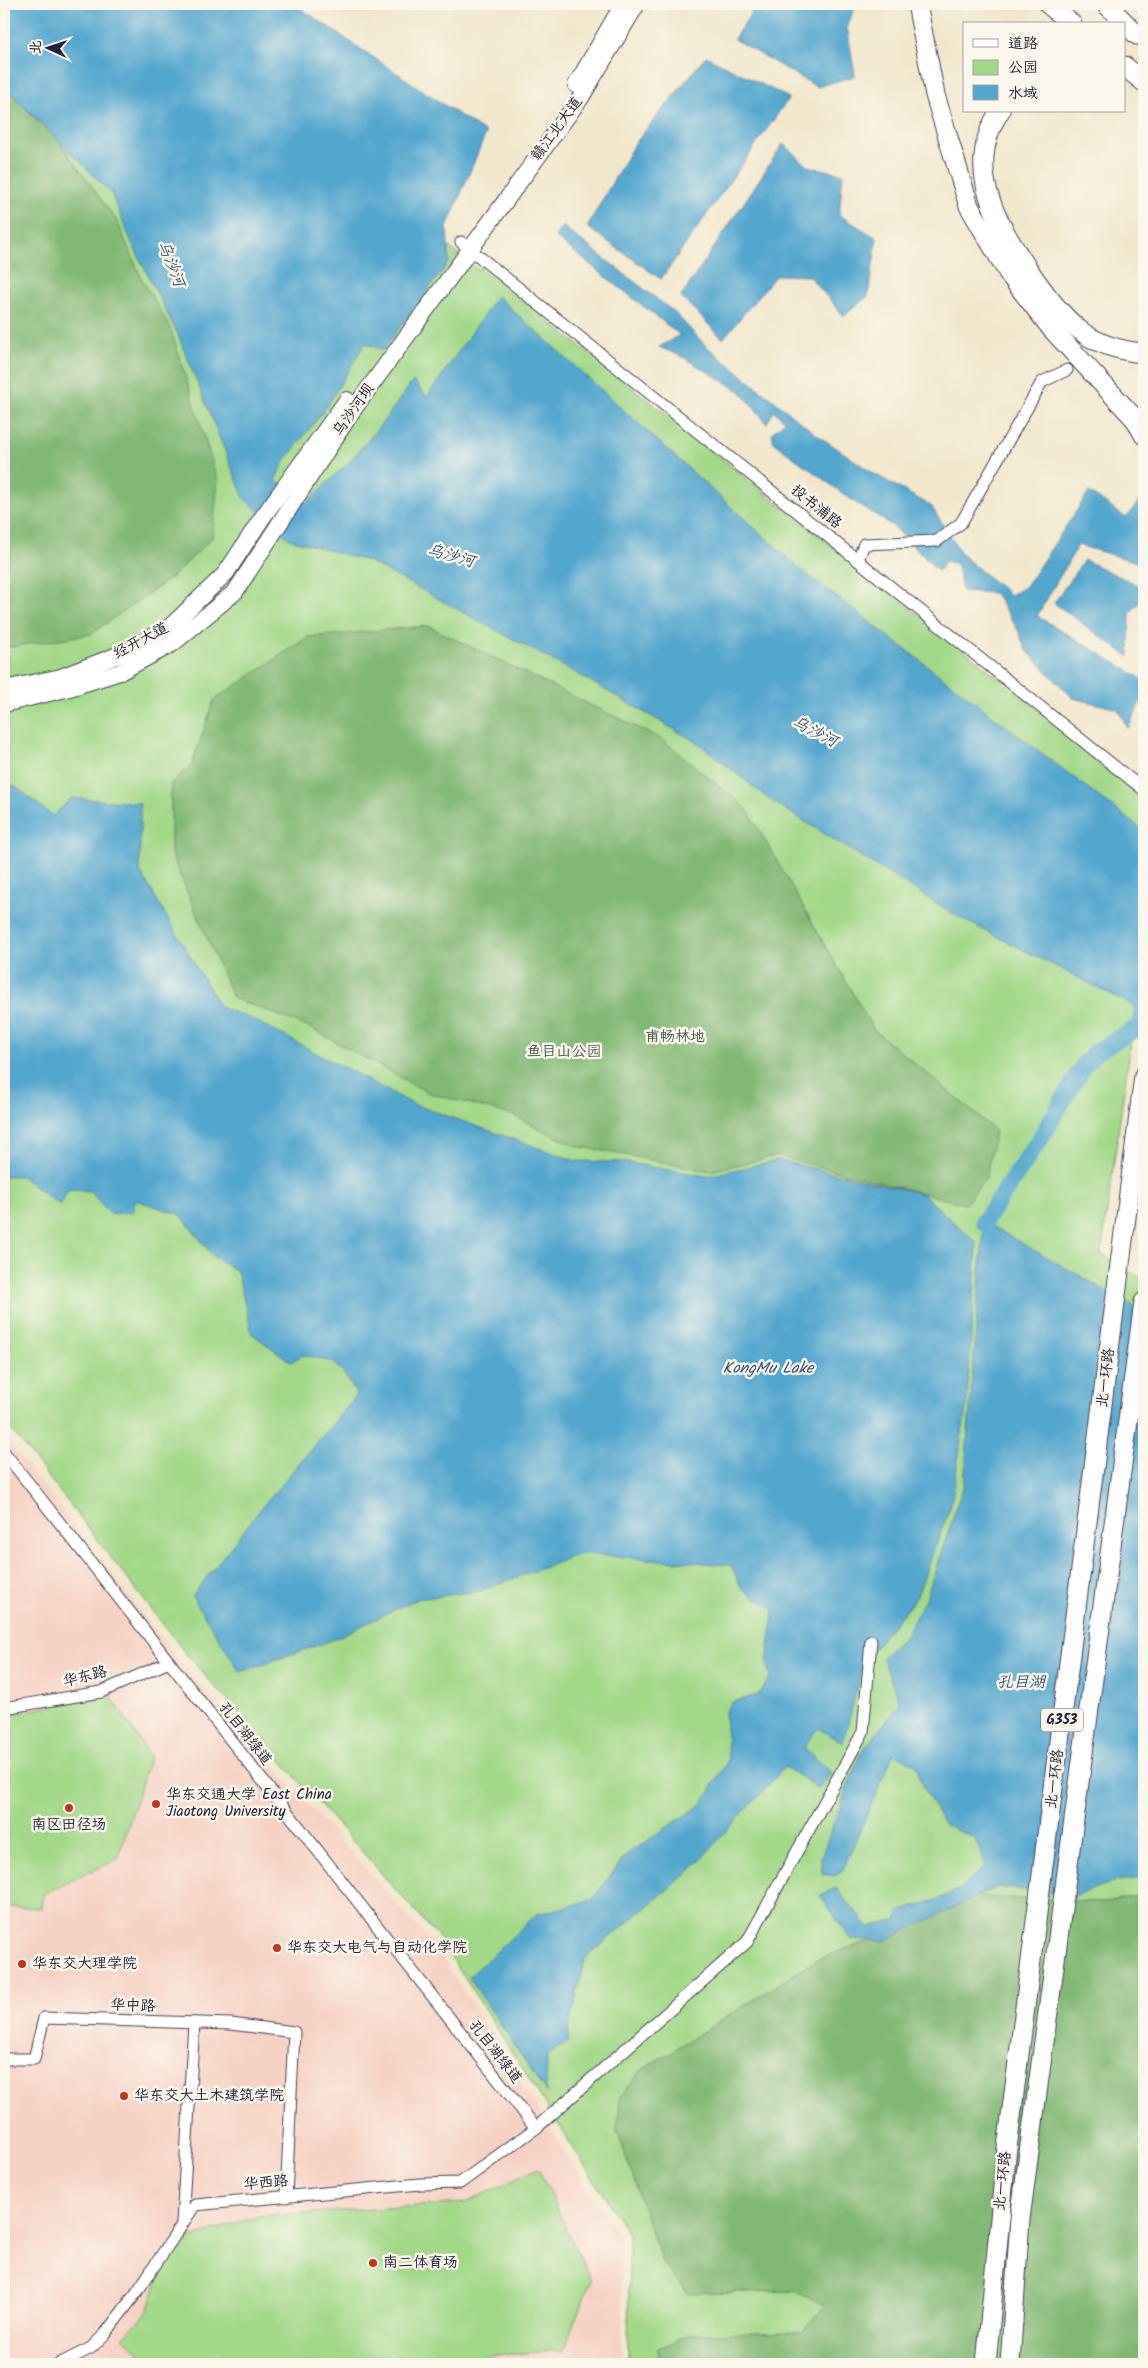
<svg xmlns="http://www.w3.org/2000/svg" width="1148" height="2368" font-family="Kalam,'LXGW WenKai TC',sans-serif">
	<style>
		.built { fill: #f6d2c4 }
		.green { fill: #a3d889; stroke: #627d62 }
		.forest { fill: #82b875; stroke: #526d58 }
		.water { fill: #53a6ce; stroke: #3a6484 }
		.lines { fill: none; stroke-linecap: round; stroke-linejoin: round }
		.river { stroke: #53a6ce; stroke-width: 18 }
		.minor-casing { stroke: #414051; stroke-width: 13 }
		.secondary-casing { stroke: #414051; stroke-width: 18 }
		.trunk-casing { stroke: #414051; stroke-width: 21 }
		.minor { stroke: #fff; stroke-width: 11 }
		.secondary { stroke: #fff; stroke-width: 16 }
		.trunk { stroke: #fff; stroke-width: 19 }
		.poi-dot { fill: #c8321e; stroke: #fbf7ec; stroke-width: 2 }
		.labels { text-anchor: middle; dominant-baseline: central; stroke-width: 5; stroke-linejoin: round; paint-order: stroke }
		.shield { fill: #fbf7ec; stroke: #636270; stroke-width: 1 }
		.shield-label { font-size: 14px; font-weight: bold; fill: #22223b }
		.street-label { font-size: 15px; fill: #22223b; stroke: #fbf7ec }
		.park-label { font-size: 15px; fill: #495952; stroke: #fbf7ec }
		.poi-label { font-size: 15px; fill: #22223b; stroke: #fbf7ec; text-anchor: start }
		.water-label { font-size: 16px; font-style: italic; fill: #365776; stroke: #fbf7ec }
	</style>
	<rect width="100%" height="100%" fill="#fbf7ec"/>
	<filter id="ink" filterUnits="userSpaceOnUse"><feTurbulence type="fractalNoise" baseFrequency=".02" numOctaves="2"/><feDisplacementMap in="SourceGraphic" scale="10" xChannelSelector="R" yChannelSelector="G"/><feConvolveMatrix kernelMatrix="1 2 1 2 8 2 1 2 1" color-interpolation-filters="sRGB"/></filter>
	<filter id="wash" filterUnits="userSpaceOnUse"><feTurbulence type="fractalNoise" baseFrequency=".0096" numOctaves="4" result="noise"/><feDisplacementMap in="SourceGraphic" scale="20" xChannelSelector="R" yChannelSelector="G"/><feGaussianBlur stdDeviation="1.12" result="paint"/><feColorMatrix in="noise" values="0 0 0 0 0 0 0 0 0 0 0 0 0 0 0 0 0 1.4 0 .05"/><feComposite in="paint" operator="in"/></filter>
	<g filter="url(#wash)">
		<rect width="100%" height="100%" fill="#f1e7cc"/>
		<polygon class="built" points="4,1436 183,1665 433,1944 620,2238 623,2321 620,2364 4,2364"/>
		<g class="green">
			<polygon points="4,4 141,4 478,270 480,267 1144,793 1144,949 1101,1254 1144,1280 1144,1984 969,2360 628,2360 629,2235 439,1938 186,1654 4,1420"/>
			<polygon points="110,1695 150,1756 118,1859 43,1894 41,1908 4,1907 4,1715"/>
			<polygon points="538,2168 591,2281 563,2350 381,2364 157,2364 147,2360 123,2337 148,2311 169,2245 259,2216 466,2203"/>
		</g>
		<g class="forest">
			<polygon points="4,88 58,140 117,221 143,282 170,327 218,481 212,538 172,577 91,634 4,648"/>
			<polygon points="428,626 663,740 747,809 874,1030 995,1130 986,1178 965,1204 777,1156 710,1171 576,1146 512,1115 429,1093 308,1027 233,998 171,854 171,783 192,765 214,700 308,637"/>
			<polygon points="1144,1894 1144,2364 659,2364 658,2348 693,2334 803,2332 825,2305 794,2291 688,2293 663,2265 617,2131 620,2097 642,2070 818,1959 900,1930 959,1896 1107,1902"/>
		</g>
		<g class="water">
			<polygon points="4,4 294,4 486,133 447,227 449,262 383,350 365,343 326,408 286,459 275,480 307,502 350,461 383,422 413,381 427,397 497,296 800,569 1144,831 1144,1011 962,919 770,800 698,743 574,672 370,562 289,539 244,498 178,335 131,241 111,193 4,86"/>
			<polygon points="757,4 856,5 847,26 855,76 817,87 734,39"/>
			<polygon points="706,56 789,98 661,279 587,227 633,146"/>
			<polygon points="783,144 808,166 843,174 839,215 877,238 868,296 844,316 809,276 776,275 723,339 681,297"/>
			<polygon points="562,226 675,313 706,346 813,432 873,473 931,506 963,556 1010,595 1026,586 1089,492 1126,518 1143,496 1144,564 1078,545 1037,616 1144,680 1144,693 1128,729 1118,709 1073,698 1025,649 1019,632 995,593 962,591 957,564 946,561 938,571 893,526 856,503 774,443 772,433 785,421 774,411 767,423 740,391 683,357 659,347 680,335 555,237"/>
			<polygon points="1084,560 1144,588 1144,597 1130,613 1129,657 1054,603"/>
			<polygon points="4,778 53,816 71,798 140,803 140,871 220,1007 252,1019 413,1104 576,1161 622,1162 707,1176 778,1160 923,1194 977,1243 967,1402 951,1505 916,1598 864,1660 843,1743 818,1728 804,1747 832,1773 819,1789 785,1767 691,1870 585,1958 569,2028 568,2042 547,2055 546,2093 469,1977 537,1914 592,1900 626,1855 702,1804 728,1760 725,1712 732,1702 758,1695 770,1677 767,1662 774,1609 742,1589 731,1565 580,1554 480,1591 417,1599 332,1640 240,1672 192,1596 262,1507 357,1395 344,1374 333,1362 303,1355 291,1362 252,1334 237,1271 213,1256 181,1215 136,1200 132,1212 110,1214 90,1191 69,1189 60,1205 20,1176 4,1176"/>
			<polygon points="984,1222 1144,1312 1144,1878 1116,1881 1074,1896 997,1887 884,1941 850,1939 820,1895 836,1888 869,1927 896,1920 899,1912 936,1900 960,1889 985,1866 975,1838 944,1825 919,1778 917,1766 894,1753 842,1872 834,1876 822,1874 821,1857 860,1754 900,1704 882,1657 906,1635 927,1595 964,1484"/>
		</g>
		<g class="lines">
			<polyline class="river" points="984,1222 1040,1139 1084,1065 1095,1052 1141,1026 1144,1010"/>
		</g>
	</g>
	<g filter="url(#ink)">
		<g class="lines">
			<defs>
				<g id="minor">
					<polyline points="461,242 1144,790"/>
					<polyline points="858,560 864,544 937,541 961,523 1042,382 1067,370"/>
					<polyline points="4,1452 536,2128"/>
					<polyline points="4,1708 101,1692 169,1662"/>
					<polyline points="4,2059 34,2059 44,2018 231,2024 294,2032 286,2197"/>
					<polyline points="182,2223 194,2023"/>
					<polyline points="59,2364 91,2348 105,2334 137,2292 195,2205 420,2184 460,2183 536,2128 747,1942 863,1732 871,1641"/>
				</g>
				<g id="secondary">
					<polyline points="576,85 623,4"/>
					<polyline points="4,689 61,677 126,652 171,626 226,573 262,518 347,400"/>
					<polyline points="4,704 70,688 120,672 172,644 235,592 353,410 582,96 637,4"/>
				</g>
				<g id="trunk">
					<polyline points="917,4 935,95 969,206 1009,274 1051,328 1136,420 1144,435"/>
					<polyline points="1048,4 1072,24"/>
					<polyline points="1106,4 1137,35"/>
					<polyline points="1124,66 1144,82"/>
					<path d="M1000 111C963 167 996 222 1028 269 1042 290 1058 312 1077 328 1096 344 1120 351 1144 353"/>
					<polyline points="986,2364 1006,2156 1144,1076"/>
					<polyline points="1010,2364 1020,2219 1144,1302"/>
				</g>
			</defs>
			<use href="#minor" class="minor-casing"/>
			<use href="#secondary" class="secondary-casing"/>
			<use href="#trunk" class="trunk-casing"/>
			<use href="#minor" class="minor"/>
			<use href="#secondary" class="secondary"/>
			<use href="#trunk" class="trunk"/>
		</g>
	</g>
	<g class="poi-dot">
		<circle cx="156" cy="1804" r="5"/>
		<circle cx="69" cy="1808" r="5"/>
		<circle cx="277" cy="1948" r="5"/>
		<circle cx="22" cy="1964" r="5"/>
		<circle cx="124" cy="2096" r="5"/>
		<circle cx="373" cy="2263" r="5"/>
	</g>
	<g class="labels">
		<rect class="shield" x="1041" y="1708.5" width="42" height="23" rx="4"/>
		<g class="shield-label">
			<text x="1062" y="1720">G353</text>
		</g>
		<g class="street-label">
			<text transform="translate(557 129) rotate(-54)">赣江北大道</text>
			<text transform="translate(354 410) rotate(-55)">乌沙河坝</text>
			<text transform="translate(816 507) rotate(39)">投书浦路</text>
			<text transform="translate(141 641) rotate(-28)">经开大道</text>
			<text transform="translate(1106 1378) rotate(-83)">北一环路</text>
			<text transform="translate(85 1677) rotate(-14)">华东路</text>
			<text transform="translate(245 1734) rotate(52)">孔目湖绿道</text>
			<text transform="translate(1055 1779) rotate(-83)">北一环路</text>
			<text transform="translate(133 2006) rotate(2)">华中路</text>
			<text transform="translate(495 2052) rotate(52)">孔目湖绿道</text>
			<text transform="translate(1003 2181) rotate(-84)">北一环路</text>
			<text transform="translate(266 2183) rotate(-5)">华西路</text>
		</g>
		<g class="park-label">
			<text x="675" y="1037">甫畅林地</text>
			<text x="564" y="1052">鱼目山公园</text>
		</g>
		<g class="poi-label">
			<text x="166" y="1795">华东交通大学 East China<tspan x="166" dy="17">Jiaotong University</tspan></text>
			<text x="69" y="1825" text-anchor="middle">南区田径场</text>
			<text x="287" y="1948">华东交大电气与自动化学院</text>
			<text x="32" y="1964">华东交大理学院</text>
			<text x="134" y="2096">华东交大土木建筑学院</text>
			<text x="383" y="2263">南二体育场</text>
		</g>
		<g class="water-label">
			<text transform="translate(171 264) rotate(69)">乌沙河</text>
			<text transform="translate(451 556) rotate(16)">乌沙河</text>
			<text transform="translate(815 732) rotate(27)">乌沙河</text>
			<text x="768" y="1368">KongMu Lake</text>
			<text x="1021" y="1682">孔目湖</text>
		</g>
	</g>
	<rect width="1148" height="2368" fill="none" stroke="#fbf7ec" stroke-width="20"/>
	<rect x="963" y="22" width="162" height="90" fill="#fbf7ec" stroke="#a4a2a5"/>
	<rect x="973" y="39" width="25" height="8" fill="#ffffff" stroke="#a4a2a5"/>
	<text x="1008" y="48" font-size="15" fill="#22223b">道路</text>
	<rect x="973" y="60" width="25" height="15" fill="#a3d889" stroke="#a4a2a5"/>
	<text x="1008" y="72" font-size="15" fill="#22223b">公园</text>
	<rect x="973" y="85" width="25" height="15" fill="#53a6ce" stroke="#a4a2a5"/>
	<text x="1008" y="98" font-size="15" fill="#22223b">水域</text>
	<g transform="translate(48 48) rotate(273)" stroke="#fbf7ec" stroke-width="4" paint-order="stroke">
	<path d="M0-4L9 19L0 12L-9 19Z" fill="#22223b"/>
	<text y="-8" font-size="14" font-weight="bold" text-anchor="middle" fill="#22223b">北</text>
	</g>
</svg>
